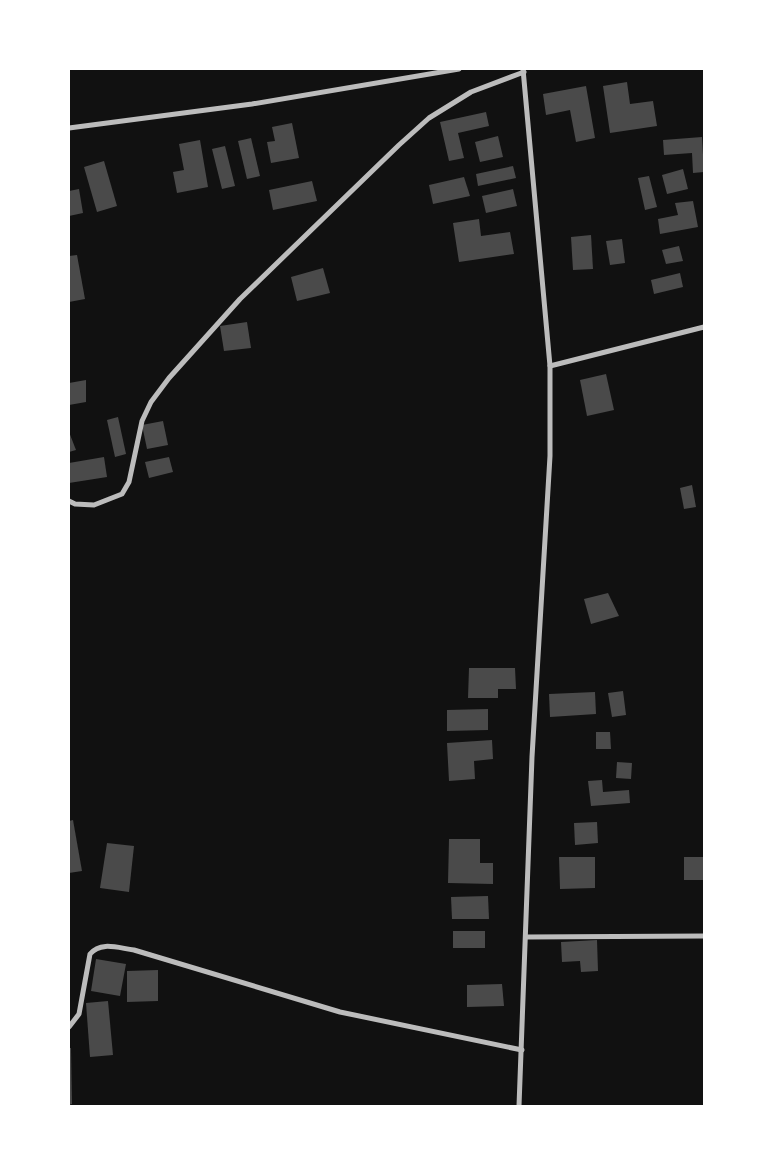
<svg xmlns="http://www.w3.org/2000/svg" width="773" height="1175" font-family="'Archivo Narrow',sans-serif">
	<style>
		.building { fill: #4a4a4a }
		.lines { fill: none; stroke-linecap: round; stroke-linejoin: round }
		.minor { stroke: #bcbcbc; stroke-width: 5 }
	</style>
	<rect width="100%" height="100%" fill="#111"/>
	<g class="building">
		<polygon points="627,82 630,104 653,101 657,126 610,133 603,86"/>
		<polygon points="586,86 595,138 576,142 570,110 546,115 543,94"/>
		<polygon points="486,112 489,126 458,133 464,158 449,161 440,122"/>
		<polygon points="292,123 299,158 271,163 267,142 275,141 272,127"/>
		<polygon points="498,136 503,157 480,162 475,142"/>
		<polygon points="702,137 704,172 693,173 692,153 664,155 663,140"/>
		<polygon points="251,138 260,176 247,179 238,141"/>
		<polygon points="200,140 208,187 177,193 173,172 184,170 179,144"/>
		<polygon points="225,146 235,186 222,189 212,149"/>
		<polygon points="104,161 117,206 97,212 84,167"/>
		<polygon points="513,166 516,178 478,186 476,174"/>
		<polygon points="683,169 688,189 667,194 662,175"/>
		<polygon points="649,176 657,207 645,210 638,178"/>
		<polygon points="464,177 470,196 433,204 429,185"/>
		<polygon points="312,181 317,201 273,210 269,190"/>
		<polygon points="79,189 83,213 69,216 69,191"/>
		<polygon points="513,189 517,206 486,213 482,196"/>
		<polygon points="693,201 698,227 660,234 658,219 678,215 675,203"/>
		<polygon points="479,219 481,236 510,232 514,254 459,262 453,223"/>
		<polygon points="591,235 593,269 573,270 571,237"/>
		<polygon points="622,239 625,263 610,265 606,241"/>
		<polygon points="679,246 683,261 666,264 662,250"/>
		<polygon points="77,255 85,299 69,302 69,256"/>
		<polygon points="323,268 330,293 297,301 291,277"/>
		<polygon points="680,273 683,287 654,294 651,280"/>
		<polygon points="247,322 251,348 224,351 220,326"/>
		<polygon points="606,374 614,410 587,416 580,380"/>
		<polygon points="86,380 86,402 69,405 69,383"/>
		<polygon points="118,417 126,454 115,457 107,420"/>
		<polygon points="163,421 168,445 147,449 142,425"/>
		<polygon points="69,432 76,450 69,452"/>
		<polygon points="104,457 107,477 69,483 69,463"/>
		<polygon points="169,457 173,472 149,478 145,462"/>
		<polygon points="692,485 696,507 684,509 680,488"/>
		<polygon points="608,593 619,616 591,624 584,599"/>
		<polygon points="469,668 515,668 516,689 498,689 498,698 468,698"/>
		<polygon points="623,691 626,715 612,717 608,693"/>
		<polygon points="595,692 596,714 550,717 549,694"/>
		<polygon points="488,709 488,730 447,731 447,710"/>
		<polygon points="596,732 610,732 611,749 596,749"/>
		<polygon points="492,740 493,759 474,761 475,779 449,781 447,743"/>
		<polygon points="617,762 632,763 631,779 616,778"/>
		<polygon points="602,780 603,792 629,790 630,803 591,806 588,781"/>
		<polygon points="73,820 82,871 69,873 69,821"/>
		<polygon points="597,822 598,843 575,845 574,823"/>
		<polygon points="449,839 480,839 480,863 493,863 493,884 448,883"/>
		<polygon points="107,843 134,846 129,892 100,888"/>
		<polygon points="559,857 595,857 595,888 560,889"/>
		<rect x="684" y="857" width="20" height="23"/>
		<polygon points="488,896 489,919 452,919 451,897"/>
		<rect x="453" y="931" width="32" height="17"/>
		<polygon points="597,940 598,971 581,972 580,961 562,962 561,942"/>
		<polygon points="96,959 126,964 120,996 91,991"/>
		<polygon points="158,970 158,1001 127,1002 127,971"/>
		<polygon points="502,984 504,1006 467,1007 467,985"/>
		<polygon points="108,1001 113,1055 90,1057 86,1003"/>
		<polygon points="69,1048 71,1048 72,1104 69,1105"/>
	</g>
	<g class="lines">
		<g class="minor">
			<polyline points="69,128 252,104 459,69"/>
			<polyline points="550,366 704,327"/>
			<polyline points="69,501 75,504 94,505 122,494 129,482 142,421 151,402 169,378 240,299 399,145 429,118 471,92 524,72"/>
			<polyline points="526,937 704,936"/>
			<path d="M69 1027 79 1014 90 954C101 941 118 948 134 950L340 1012 522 1050"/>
			<polyline points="519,1106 532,757 550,456 550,366 523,69"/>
		</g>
	</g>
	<rect width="773" height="1175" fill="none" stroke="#ffffff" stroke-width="140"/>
</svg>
